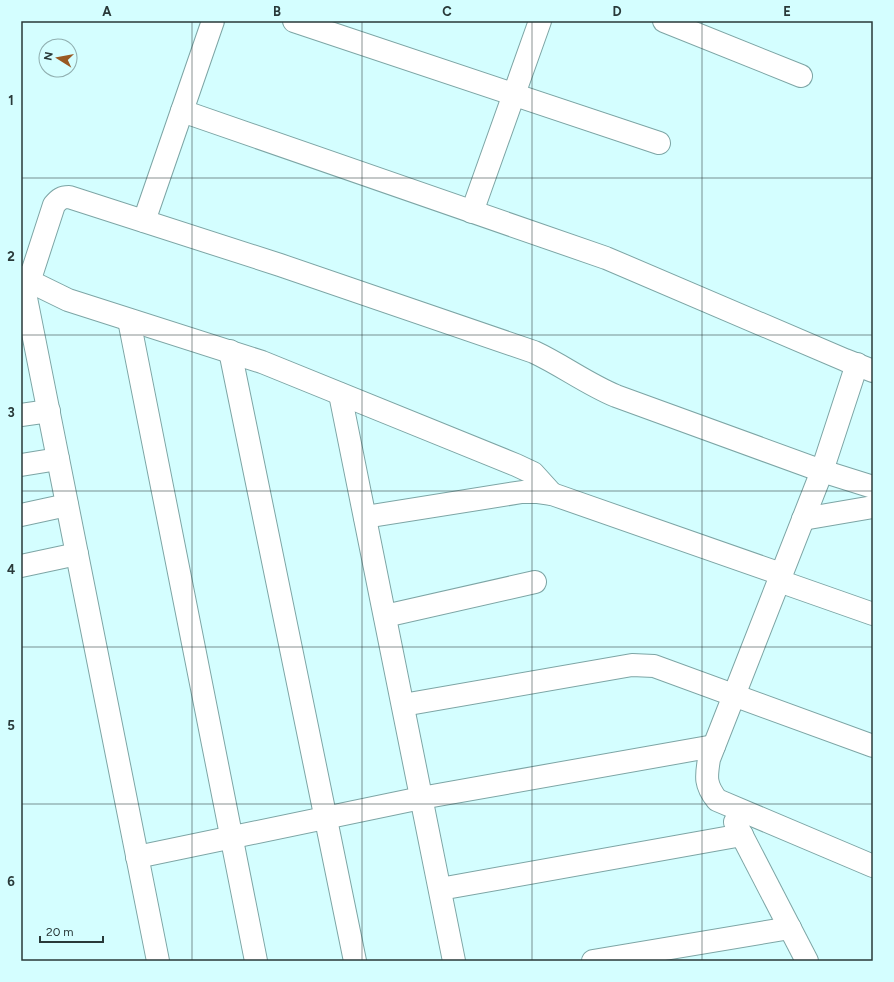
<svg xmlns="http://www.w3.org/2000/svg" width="894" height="982" font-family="Figtree,sans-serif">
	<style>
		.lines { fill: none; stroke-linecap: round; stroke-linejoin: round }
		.street-casing { stroke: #7da5a5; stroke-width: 24 }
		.street { stroke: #fff; stroke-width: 22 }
		.grid { fill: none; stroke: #293939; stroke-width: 1; stroke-opacity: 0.55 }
		.neatline { fill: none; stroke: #293939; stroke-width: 1.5 }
		.grid-label { font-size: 13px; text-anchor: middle; font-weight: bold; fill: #293939 }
	</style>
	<rect width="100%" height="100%" fill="#d4feff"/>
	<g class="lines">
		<defs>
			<g id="street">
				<polyline points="294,21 659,143"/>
				<polyline points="664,21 801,76"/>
				<polyline points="182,111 606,258 845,360 873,371"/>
				<polyline points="472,212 540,21"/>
				<polyline points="144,221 213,21"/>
				<polyline points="21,277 68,300 262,362 516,465 533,473 552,494"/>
				<polyline points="22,278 158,961"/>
				<path d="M29 282 54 205C59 199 62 197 69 197L280 265 534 352C562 365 587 384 616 396L822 471 873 487"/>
				<polyline points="129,320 256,961"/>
				<polyline points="230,351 355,961"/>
				<path d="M857 364 822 471 709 759C706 777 705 785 717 800L873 866"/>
				<polyline points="340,394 454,961"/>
				<polyline points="21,415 49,411"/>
				<polyline points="21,465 58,459"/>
				<polyline points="21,515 67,505"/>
				<polyline points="365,517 522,492 538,492 552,494 781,574"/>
				<polyline points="803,519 873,507"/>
				<polyline points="21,566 77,554"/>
				<polyline points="779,581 873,614"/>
				<polyline points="385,616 535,582"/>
				<polyline points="403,705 632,665 654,666 873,746"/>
				<polyline points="735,822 807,961"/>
				<polyline points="137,857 421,798 714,746"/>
				<polyline points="440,889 742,835"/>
				<polyline points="593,961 790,928"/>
			</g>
		</defs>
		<use href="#street" class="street-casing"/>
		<use href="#street" class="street"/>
	</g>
	<path class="grid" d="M192 21V961M362 21V961M532 21V961M702 21V961M21 178H873M21 335H873M21 491H873M21 647H873M21 804H873"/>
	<rect width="894" height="982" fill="none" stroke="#d4feff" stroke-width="44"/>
	<g transform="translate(58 58) rotate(281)"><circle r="19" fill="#d4feff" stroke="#90afb0"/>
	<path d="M0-3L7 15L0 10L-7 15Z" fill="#995923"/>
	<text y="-6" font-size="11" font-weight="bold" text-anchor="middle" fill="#293939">N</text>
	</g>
	<path d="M40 936v6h63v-6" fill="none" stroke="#293939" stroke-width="2"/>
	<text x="46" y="936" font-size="12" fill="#293939" stroke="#d4feff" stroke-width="3" paint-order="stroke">20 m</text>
	<rect x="22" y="22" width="850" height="938" class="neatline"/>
	<g class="grid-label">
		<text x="107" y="16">A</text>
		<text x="277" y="16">B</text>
		<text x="447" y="16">C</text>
		<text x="617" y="16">D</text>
		<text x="787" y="16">E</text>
		<text x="11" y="105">1</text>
		<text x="11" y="261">2</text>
		<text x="11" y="417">3</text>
		<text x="11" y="574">4</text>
		<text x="11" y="730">5</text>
		<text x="11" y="886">6</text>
	</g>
</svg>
